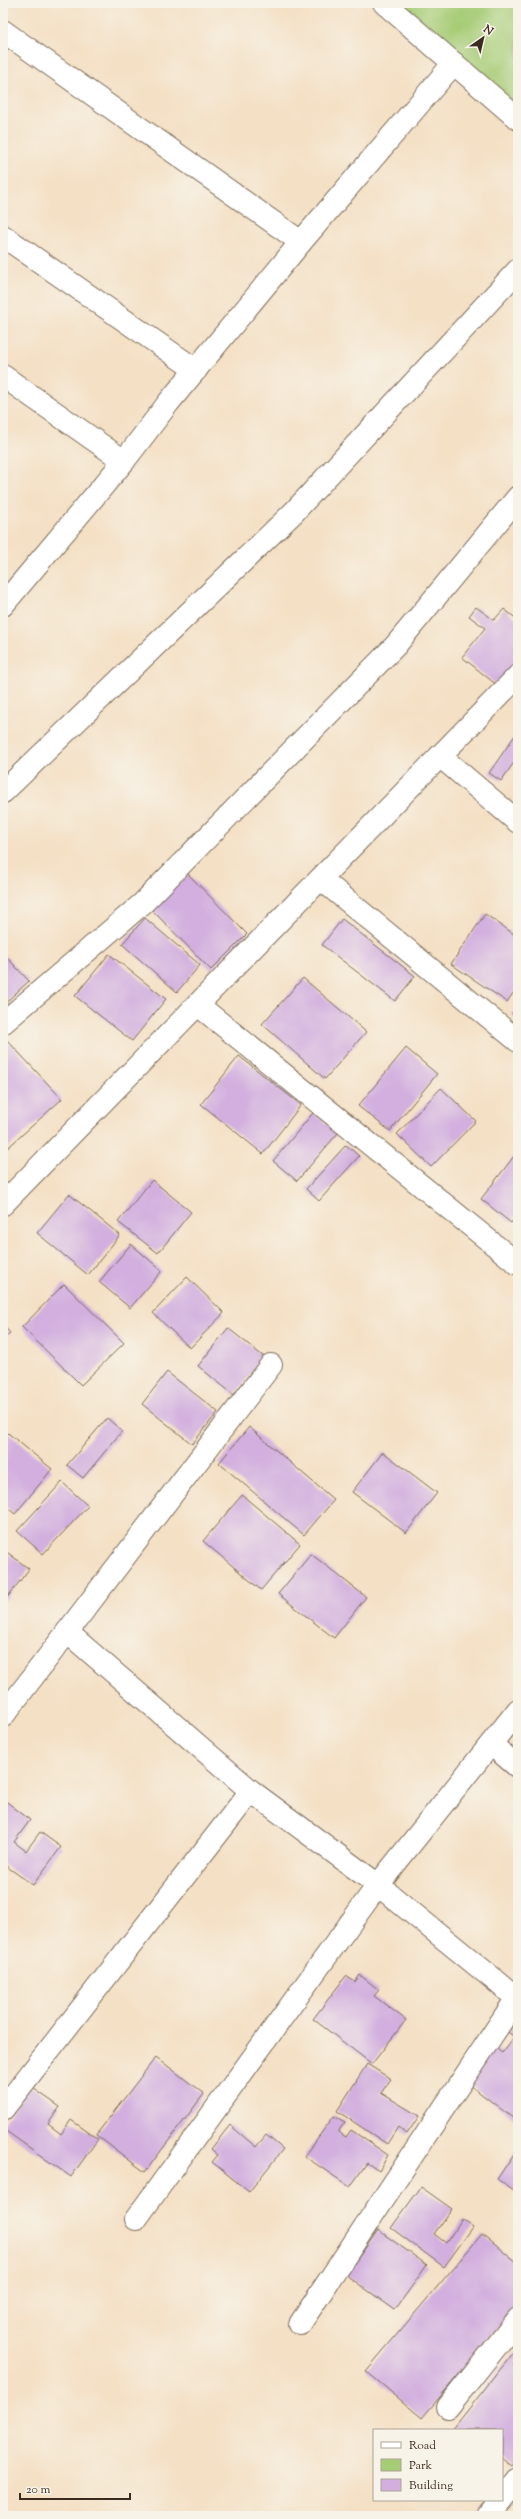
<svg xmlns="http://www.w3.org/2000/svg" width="521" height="2519" font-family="'Sorts Mill Goudy',serif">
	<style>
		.green { fill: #a6cc76; stroke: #707b4a }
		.building { fill: #d2afdf }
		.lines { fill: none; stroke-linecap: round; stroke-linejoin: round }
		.minor-casing { stroke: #7c6a58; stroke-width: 24 }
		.minor { stroke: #fff; stroke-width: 22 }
	</style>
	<rect width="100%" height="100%" fill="#f7f3e8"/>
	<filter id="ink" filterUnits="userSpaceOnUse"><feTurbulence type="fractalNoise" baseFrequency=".025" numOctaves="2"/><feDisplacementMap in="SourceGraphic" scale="8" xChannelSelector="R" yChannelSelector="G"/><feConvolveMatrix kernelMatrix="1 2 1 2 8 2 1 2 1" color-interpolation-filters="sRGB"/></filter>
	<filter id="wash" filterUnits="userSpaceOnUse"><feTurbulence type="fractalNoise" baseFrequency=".012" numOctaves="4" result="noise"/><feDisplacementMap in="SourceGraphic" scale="16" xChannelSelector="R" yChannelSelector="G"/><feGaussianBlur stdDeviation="0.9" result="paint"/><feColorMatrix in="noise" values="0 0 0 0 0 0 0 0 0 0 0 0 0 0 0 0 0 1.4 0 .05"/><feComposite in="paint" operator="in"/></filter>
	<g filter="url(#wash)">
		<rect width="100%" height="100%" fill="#f4e0c5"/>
		<polygon class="green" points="384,3 518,3 518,122"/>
		<g id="blocks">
			<g class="building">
				<polygon points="476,607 494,620 504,609 518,620 518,660 498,686 462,657 485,628 469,616"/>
				<polygon points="518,731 518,757 501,781 489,773"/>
				<polygon points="187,873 247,934 211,970 151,909"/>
				<polygon points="485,914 518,937 518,986 507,1002 451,964"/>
				<polygon points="145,918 200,965 177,992 122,944"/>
				<polygon points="342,919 415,976 395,1001 322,945"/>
				<polygon points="3,953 29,981 3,1005"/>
				<polygon points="109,954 166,999 132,1041 75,996"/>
				<polygon points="303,978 366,1032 325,1079 262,1024"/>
				<polygon points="518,1006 518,1019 512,1014"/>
				<polygon points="6,1039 62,1099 3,1152 3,1042"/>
				<polygon points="406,1048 437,1074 390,1131 358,1106"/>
				<polygon points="239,1056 301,1105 263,1154 201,1104"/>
				<polygon points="441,1088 476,1121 431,1167 397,1134"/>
				<polygon points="313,1113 338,1133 297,1181 273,1161"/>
				<polygon points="346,1145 359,1156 319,1201 306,1189"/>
				<polygon points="518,1151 518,1214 511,1223 481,1199"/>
				<polygon points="152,1180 191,1212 158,1253 118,1222"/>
				<polygon points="69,1194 120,1235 88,1275 37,1233"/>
				<polygon points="131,1244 162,1271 130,1308 99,1282"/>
				<polygon points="187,1277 224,1313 190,1348 153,1313"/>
				<polygon points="64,1284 124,1343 81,1385 22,1327"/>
				<polygon points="3,1325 10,1333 3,1339"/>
				<polygon points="228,1328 264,1357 234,1395 198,1366"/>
				<polygon points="167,1372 218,1412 192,1444 142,1404"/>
				<polygon points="107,1418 122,1431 83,1478 67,1465"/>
				<polygon points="249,1427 334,1500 304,1535 219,1463"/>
				<polygon points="3,1429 52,1469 15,1514 3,1504"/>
				<polygon points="383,1452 437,1493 406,1533 352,1492"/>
				<polygon points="62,1482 88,1506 43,1554 17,1531"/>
				<polygon points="242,1495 300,1544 261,1590 203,1541"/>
				<polygon points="3,1549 29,1569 3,1603"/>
				<polygon points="311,1554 366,1597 334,1638 278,1594"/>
				<polygon points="3,1799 30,1820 14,1842 26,1851 40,1832 61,1847 33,1885 3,1864"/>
				<polygon points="360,1975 379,1990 374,1996 406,2020 372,2064 313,2019 346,1976 355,1982"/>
				<polygon points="515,2023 518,2023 518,2122 467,2083 494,2047 502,2053 514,2037 508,2032"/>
				<polygon points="156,2057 204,2094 145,2172 96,2135"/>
				<polygon points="367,2064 391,2079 381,2093 419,2116 407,2134 398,2127 387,2144 337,2111"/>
				<polygon points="30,2086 60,2107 48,2124 61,2134 71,2120 98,2139 71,2177 3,2129 3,2124"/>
				<polygon points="334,2116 345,2122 338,2132 346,2137 351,2130 388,2155 379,2171 367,2163 350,2187 304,2156"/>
				<polygon points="230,2125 256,2147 266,2135 283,2149 249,2192 212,2162 218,2155 211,2149"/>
				<polygon points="518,2148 518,2194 497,2179"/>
				<polygon points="421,2187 452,2209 434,2234 446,2243 462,2219 473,2227 444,2267 391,2228"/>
				<polygon points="378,2230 427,2265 395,2310 346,2275"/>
				<polygon points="482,2234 518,2264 518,2305 422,2418 366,2371"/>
				<polygon points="514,2352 518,2356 514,2365 518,2368 518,2459 512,2466 502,2458 502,2430 452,2430"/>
			</g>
		</g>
	</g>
	<g filter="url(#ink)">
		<use href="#blocks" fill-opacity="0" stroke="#7c6a58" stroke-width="1"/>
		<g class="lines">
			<defs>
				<g id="minor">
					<polyline points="384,3 518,119"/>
					<polyline points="3,31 301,242"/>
					<polyline points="3,236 196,370"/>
					<polyline points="3,376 124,461"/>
					<polyline points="3,605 124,461 169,402 301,242 454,63"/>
					<polyline points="440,756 518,822"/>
					<polyline points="3,792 294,512 518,270"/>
					<polyline points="321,879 518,1041"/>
					<polyline points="198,1005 518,1264"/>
					<polyline points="3,1023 143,903 396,645 518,497"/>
					<polyline points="3,1204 518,676"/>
					<polyline points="67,1632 251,1791 378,1885 518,1999"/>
					<polyline points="3,1716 271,1365"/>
					<polyline points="491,1744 518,1767"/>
					<polyline points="3,2109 251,1791"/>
					<polyline points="136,2219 378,1885 518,1710"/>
					<polyline points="300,2324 517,1998"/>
					<polyline points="448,2407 518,2319"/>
					<polyline points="502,2499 518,2479"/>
					<polyline points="488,2516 501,2500"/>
				</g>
			</defs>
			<use href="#minor" class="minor-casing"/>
			<use href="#minor" class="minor"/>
		</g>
	</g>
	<rect width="521" height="2519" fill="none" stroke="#f7f3e8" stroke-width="16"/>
	<rect x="373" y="2429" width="130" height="72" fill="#f7f3e8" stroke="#aca397"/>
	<rect x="381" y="2442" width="20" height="6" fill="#ffffff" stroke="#aca397"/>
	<text x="409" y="2449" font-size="12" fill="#3b2a1e">Road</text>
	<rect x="381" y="2459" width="20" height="12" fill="#a6cc76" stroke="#aca397"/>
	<text x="409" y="2469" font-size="12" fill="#3b2a1e">Park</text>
	<rect x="381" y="2479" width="20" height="12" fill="#d2afdf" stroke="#aca397"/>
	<text x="409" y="2489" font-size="12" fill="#3b2a1e">Building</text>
	<g transform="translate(483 38) rotate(34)" stroke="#f7f3e8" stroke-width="3" paint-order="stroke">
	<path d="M0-3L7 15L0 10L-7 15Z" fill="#3b2a1e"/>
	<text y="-6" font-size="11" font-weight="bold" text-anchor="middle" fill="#3b2a1e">N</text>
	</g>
	<path d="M20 2493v6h110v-6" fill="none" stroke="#3b2a1e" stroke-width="2"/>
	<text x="26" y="2493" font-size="12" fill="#3b2a1e" stroke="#f7f3e8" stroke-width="3" paint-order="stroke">20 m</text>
</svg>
